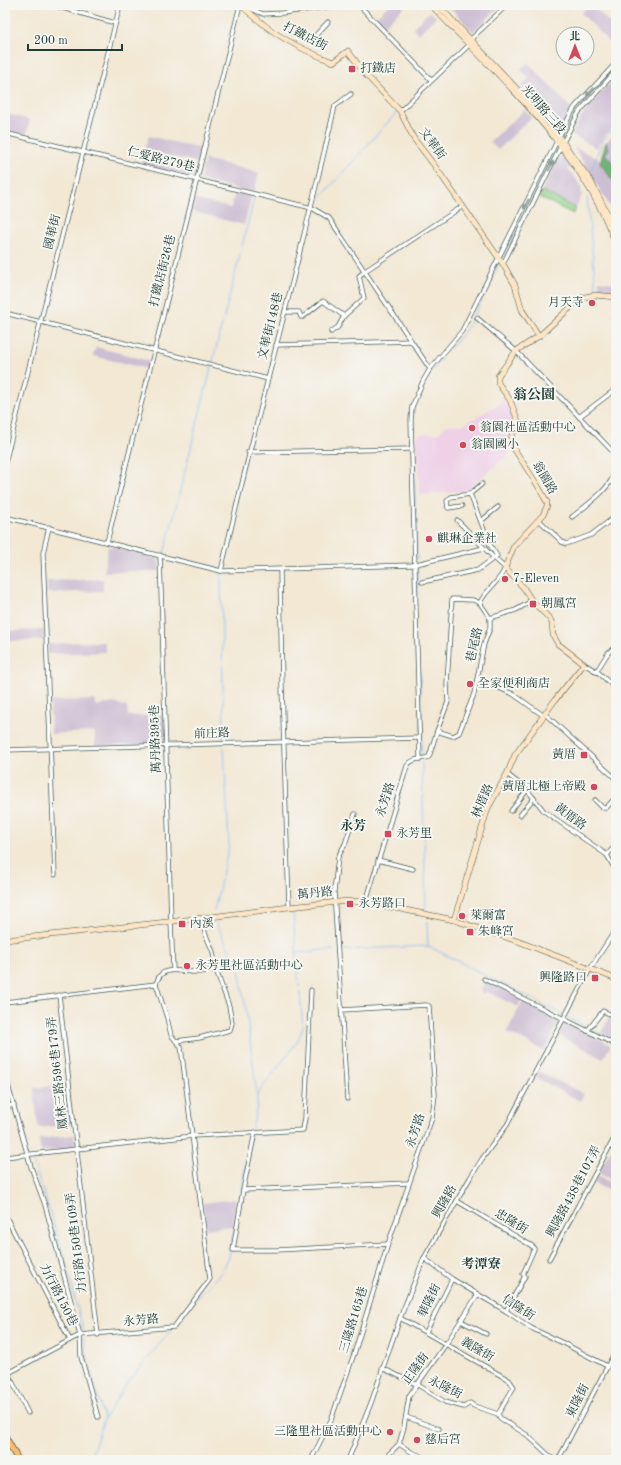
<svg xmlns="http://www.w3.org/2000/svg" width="621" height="1465" font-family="'Old Standard TT','Noto Serif TC',serif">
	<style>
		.built { fill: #eed0e7 }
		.industrial { fill: #ccbed3 }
		.green { fill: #8cd089; stroke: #56865e }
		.forest { fill: #71b275; stroke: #487854 }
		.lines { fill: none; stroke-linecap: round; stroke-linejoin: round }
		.stream { stroke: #83bbf4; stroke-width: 1 }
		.street-casing { stroke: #3f574c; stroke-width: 5 }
		.secondary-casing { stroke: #3f574c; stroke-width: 6 }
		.primary-casing { stroke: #3f574c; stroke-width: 7 }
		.street { stroke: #fff; stroke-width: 3.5 }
		.secondary { stroke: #fee5c5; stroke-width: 5 }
		.primary { stroke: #fcbd6f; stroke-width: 5.5 }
		.oneway { fill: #8f9e9a }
		.poi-dot { fill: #d1495b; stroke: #f6f6f2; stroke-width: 1.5 }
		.labels { text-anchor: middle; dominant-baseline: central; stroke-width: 4; stroke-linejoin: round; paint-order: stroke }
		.street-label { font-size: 12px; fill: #1f3d34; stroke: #f6f6f2 }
		.poi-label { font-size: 12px; fill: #1f3d34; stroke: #f6f6f2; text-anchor: start }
		.neighbourhood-label { font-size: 13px; font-weight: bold; fill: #1f3d34; stroke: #f6f6f2 }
		.quarter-label { font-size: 14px; font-weight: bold; fill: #1f3d34; stroke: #f6f6f2 }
	</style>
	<rect width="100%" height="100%" fill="#f6f6f2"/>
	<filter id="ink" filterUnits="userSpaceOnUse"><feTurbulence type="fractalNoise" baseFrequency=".025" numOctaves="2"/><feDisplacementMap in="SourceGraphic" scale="8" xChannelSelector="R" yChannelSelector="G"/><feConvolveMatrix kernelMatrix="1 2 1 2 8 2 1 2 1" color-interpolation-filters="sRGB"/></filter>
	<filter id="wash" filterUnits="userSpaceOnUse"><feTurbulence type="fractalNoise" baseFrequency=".012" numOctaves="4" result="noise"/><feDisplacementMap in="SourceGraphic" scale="16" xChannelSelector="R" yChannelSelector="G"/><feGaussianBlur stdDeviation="0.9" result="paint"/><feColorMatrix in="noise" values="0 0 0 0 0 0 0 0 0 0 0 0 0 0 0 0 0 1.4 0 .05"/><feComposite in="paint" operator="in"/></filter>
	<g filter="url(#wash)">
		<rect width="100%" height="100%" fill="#f2e8d4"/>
		<polygon class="built" points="506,400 513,413 516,423 507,439 511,452 466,491 420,495 417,434 439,433 447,425 463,425"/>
		<g class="industrial">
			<polygon points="389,5 406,5 383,27 375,18"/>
			<polygon points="448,5 502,5 473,32"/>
			<polygon points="589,5 592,5 616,29 616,49 581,13"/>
			<polygon points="430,11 436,17 418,34 413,27"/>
			<polygon points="528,63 571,108 563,127 561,129 521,86 529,78 520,69"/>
			<polygon points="616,76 616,125 606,134 597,148 572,135 584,112"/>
			<polygon points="524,110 532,117 498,150 490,142"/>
			<polygon points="5,113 30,120 26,135 5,130"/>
			<polygon points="616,132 616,166 605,154 609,149 606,142"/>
			<polygon points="149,136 202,149 199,163 144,150"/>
			<polygon points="574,147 601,160 600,164 615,183 616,211 612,210"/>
			<polygon points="560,155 562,155 570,163 568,170 572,173 581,187 582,195 576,208 542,191"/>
			<polygon points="205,159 259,173 254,193 200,180"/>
			<polygon points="142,160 196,174 195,179 141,165"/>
			<polygon points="235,191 252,195 244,225 191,211 194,199 231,208"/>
			<polygon points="599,281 616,283 616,293 599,292"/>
			<polygon points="96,347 150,361 148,369 93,356"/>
			<polygon points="108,546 158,559 160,571 104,572"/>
			<polygon points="103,579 103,591 47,593 47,581"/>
			<polygon points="44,630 44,640 5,641 5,631"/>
			<polygon points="82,642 105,642 105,652 48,654 48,644"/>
			<polygon points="95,700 95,706 114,703 127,707 128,716 164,715 166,744 95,746 95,732 51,734 50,701"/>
			<polygon points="486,979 522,998 518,1007 486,991 485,994 480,991"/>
			<polygon points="523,1000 561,1019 544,1051 507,1032"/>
			<polygon points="610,1014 616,1017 616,1040 601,1033"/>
			<polygon points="565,1022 611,1045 603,1059 558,1035"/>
			<polygon points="538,1071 584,1094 580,1101 535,1077"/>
			<polygon points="68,1084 73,1124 38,1128 34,1088"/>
			<polygon points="74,1135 76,1148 41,1152 39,1139"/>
			<polygon points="611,1150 616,1153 616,1182 598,1173"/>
			<polygon points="597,1176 616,1186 616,1195 594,1183"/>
			<polygon points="236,1199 232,1226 206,1229 203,1203"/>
		</g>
		<polygon class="green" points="542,191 576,208 573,214 539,197"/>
		<polygon class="forest" points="606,142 609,149 605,154 616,166 616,190 615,190 615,183 600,163"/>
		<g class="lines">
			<g class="stream">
				<polyline points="565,132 575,110 616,67"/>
				<path d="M592 169C599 151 600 139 616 126"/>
				<polyline points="587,198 596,290"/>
				<polyline points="312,207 398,111"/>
				<polyline points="502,258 557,148"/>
				<polyline points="612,314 616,320"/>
				<polyline points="451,348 470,324 499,264"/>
				<polyline points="430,373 442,359"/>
				<polyline points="413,441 417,559"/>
				<polyline points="164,554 255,195"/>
				<polyline points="178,559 218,568"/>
				<polyline points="417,566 418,595"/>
				<polyline points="221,573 224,741"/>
				<polyline points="420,672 422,756"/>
				<polyline points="422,763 426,909"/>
				<polyline points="214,911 229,845 224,748"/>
				<polyline points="293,912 299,987"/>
				<polyline points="427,922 428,946"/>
				<polyline points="216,923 239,970 246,1009 257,1095"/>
				<polyline points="341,950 428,946 564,1015"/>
				<polyline points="297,953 322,950 334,950"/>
				<polyline points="567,1017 616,1042"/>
				<polyline points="5,1063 26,1142"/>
				<polyline points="252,1129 257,1105 257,1095 297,1042 303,1027 300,992"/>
				<polyline points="32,1158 61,1246 84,1333"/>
				<polyline points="198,1298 222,1271 229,1257 251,1135"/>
				<polyline points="84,1337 87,1357 104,1419"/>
				<polyline points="90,1460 104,1419 124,1387 172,1329"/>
			</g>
		</g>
	</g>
	<g filter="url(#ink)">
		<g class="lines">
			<defs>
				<g id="street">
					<polyline points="52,5 115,23"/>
					<polyline points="242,5 263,14 282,13 341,5"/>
					<polyline points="359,5 431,80"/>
					<polyline points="314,37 328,22"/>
					<polyline points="400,111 469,45 471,39 507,5"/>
					<polyline points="5,133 312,208 329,218 430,369"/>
					<polyline points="503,264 561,146 579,112 616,71"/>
					<polyline points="285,312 299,312 301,317 303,317 323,301 344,316 364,298 359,276 365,271 463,206"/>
					<polyline points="5,313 268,379"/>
					<polyline points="477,318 516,351 616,455"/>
					<polyline points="331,332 338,327 344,316"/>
					<polyline points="276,345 411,341"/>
					<polyline points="579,417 616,389"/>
					<polyline points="248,452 412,449"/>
					<polyline points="5,463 120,5"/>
					<path d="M470 494 490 545 497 556 494 558 505 568C500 582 485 590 480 603L490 618"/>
					<polyline points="462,506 448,508 447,501 451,497 470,494 482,484"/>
					<polyline points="5,517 221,571 412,565 484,548"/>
					<path d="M572 517C584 507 611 489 614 473"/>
					<polyline points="539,520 562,542 566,544 591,535 616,516"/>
					<polyline points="481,521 498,507"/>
					<polyline points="49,527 43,553 55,875"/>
					<polyline points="107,542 240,5"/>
					<polyline points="160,555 171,921 173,970"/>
					<polyline points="280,570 282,686 289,907"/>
					<path d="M221 571C257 416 299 262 335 106L351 94"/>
					<polyline points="422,582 478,570 494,558 457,520"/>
					<polyline points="490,618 516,610 532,601"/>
					<polyline points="584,664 599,673 616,689"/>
					<polyline points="596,672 608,653 616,646"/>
					<polyline points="478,679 513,694 544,716"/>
					<polyline points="545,714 616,779"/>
					<polyline points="437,731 448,702 447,684 452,599 473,600 480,603"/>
					<polyline points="5,750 419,738"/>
					<polyline points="420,759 411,420 412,407 423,381 430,369 462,331 569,117 575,107 616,63"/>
					<polyline points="507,774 528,791 544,811 607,855"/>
					<polyline points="595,800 603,808 606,808 616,797"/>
					<polyline points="511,811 527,790"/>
					<polyline points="520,815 534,798"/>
					<polyline points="607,855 616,871"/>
					<polyline points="607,855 616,845"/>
					<polyline points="378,860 413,869"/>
					<path d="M366 902 407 766C412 758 420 760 429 757L437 731 453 736 459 733 474 694 484 644 490 628V618"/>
					<polyline points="484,979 616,1045"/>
					<polyline points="59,995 98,1335"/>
					<polyline points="5,1002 156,984"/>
					<polyline points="587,1031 603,1011 616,1017"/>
					<polyline points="176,1041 199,1038 230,1030 232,1023 229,1006 216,970 213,952 205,933 203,918"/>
					<polyline points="5,1075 31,1167 45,1205 80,1335 81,1357 98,1417"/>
					<polyline points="347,1099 334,892 338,857 345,844 355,814"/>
					<polyline points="5,1107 14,1105"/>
					<polyline points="255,1132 243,1190 233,1250 277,1250 388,1244"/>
					<polyline points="5,1157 193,1136 303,1130 305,1118 311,990"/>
					<polyline points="243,1190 409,1183"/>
					<polyline points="457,1201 532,1246 534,1249 523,1274 525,1276 506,1311"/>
					<polyline points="5,1215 70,1340 5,1375"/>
					<polyline points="424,1258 452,1279 506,1311 531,1328 563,1343 607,1366"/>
					<polyline points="549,1259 616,1135"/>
					<polyline points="400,1318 509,1380 514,1387 498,1414"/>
					<polyline points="461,1321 486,1334"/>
					<polyline points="426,1332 452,1279"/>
					<path d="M70 1340 80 1335 174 1327 210 1279 181 1047 171 1035 167 1018 156 984C161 964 179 972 194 972 201 972 209 971 216 970"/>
					<polyline points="382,1368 418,1385 445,1402 464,1407 470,1403 474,1406 498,1414 500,1418 527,1435 554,1460"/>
					<polyline points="8,1373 28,1413"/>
					<polyline points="406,1417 439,1429"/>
					<polyline points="399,1444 413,1453 432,1460"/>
					<polyline points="311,1460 331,1420 354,1354 388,1244 432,1118 435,1095 429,1006 426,1005 342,1010"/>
					<polyline points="348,1460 371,1403 400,1318 424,1258 470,1178 482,1159 507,1125 590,969 616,929"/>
					<polyline points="385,1460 389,1454 399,1444 404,1427 409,1396 446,1344 478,1294"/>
					<polyline points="558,1460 616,1350"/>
				</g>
				<g id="secondary">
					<path d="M240 5C249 12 258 20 267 27 287 42 310 53 333 62L348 51 366 75 400 111 414 139 434 165 503 264 515 285 522 310 539 336"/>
					<path d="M431 5C498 77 583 149 616 245"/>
					<polyline points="438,5 549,123 590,180 616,231"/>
					<path d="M454 920 488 808 507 774 515 755 555 700 584 664 558 644 553 635 552 623 550 619 532 601 523 587 505 568 514 546 543 515 547 506V502L538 486 511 444C509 435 517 429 518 421L510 400 498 383V376L516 351 539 336 581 298 594 295 616 297"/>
					<polyline points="5,940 203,918 289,907 348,901 366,902 454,920 520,942 616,979"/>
				</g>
				<polyline id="primary" points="5,1436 18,1460"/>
			</defs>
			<use href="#street" class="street-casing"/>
			<use href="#secondary" class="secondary-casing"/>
			<use href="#primary" class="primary-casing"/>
			<use href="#street" class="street"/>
			<use href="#secondary" class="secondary"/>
			<use href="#primary" class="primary"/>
		</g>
		<defs><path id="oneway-solid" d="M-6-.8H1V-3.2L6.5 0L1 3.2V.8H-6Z"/></defs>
		<g class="oneway">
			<use href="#oneway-solid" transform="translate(590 92) rotate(132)"/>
			<use href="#oneway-solid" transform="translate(551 166) rotate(-64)"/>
			<use href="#oneway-solid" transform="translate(526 204) rotate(117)"/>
		</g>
	</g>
	<g class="poi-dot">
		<rect x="348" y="65" width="8" height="8" rx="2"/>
		<circle cx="592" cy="303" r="4"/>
		<circle cx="472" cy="428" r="4"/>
		<circle cx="463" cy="445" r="4"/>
		<circle cx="429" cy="539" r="4"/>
		<circle cx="505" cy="579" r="4"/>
		<rect x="529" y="600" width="8" height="8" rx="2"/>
		<circle cx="470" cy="684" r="4"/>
		<rect x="580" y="751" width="8" height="8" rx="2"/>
		<circle cx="594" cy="787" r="4"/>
		<rect x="384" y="830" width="8" height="8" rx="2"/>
		<rect x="346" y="900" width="8" height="8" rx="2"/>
		<circle cx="462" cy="916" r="4"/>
		<rect x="178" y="920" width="8" height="8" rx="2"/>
		<rect x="466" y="928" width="8" height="8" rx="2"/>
		<circle cx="187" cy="966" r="4"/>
		<rect x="591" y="974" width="8" height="8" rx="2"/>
		<circle cx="390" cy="1432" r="4"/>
		<circle cx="417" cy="1440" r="4"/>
	</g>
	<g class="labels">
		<g class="street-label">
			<text transform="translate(305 37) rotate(27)">打鐵店街</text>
			<text transform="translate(543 110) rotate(49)">光明路三段</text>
			<text transform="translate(432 144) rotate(54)">文華街</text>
			<text transform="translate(161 160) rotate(14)">仁愛路279巷</text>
			<text transform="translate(53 232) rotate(-76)">國華街</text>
			<text transform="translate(163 271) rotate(-76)">打鐵店街26巷</text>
			<text transform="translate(271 326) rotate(-76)">文華街148巷</text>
			<text transform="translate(544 478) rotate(60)">翁園路</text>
			<text transform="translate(475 645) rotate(-77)">巷尾路</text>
			<text transform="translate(212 734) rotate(-2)">前庄路</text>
			<text transform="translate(156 739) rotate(-92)">萬丹路395巷</text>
			<text transform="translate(386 800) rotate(-72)">永芳路</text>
			<text transform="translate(483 801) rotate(-66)">林厝路</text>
			<text transform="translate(570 817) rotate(36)">黃厝路</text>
			<text transform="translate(315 894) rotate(-6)">萬丹路</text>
			<text transform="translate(58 1073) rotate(-96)">鳳林三路596巷179弄</text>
			<text transform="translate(416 1131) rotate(-72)">永芳路</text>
			<text transform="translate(574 1192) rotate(-62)">興隆路438巷107弄</text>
			<text transform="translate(445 1202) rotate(-60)">興隆路</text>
			<text transform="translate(511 1222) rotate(31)">忠隆街</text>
			<text transform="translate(77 1243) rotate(-97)">力行路150巷109弄</text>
			<text transform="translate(58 1295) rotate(63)">力行路150巷</text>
			<text transform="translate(430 1301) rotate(-64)">華隆街</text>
			<text transform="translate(518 1308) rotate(33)">信隆街</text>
			<text transform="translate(354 1320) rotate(-73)">三隆路165巷</text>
			<text transform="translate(141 1321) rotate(-5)">永芳路</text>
			<text transform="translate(477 1350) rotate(30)">義隆街</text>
			<text transform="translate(416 1369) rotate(-54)">正隆街</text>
			<text transform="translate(445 1388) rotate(26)">永隆街</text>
			<text transform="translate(578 1401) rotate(-63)">東隆街</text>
		</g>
		<g class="poi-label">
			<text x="360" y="69">打鐵店</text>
			<text x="584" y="303" text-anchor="end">月天寺</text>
			<text x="480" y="428">翁園社區活動中心</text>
			<text x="471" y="445">翁園國小</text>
			<text x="437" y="539">麒琳企業社</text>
			<text x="513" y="579">7-Eleven</text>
			<text x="541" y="604">朝鳳宮</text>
			<text x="478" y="684">全家便利商店</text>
			<text x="576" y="755" text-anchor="end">黃厝</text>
			<text x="586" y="787" text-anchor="end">黃厝北極上帝殿</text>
			<text x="396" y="834">永芳里</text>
			<text x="358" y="904">永芳路口</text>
			<text x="470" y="916">萊爾富</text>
			<text x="190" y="924">內溪</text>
			<text x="478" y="932">朱峰宮</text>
			<text x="195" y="966">永芳里社區活動中心</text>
			<text x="587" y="978" text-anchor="end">興隆路口</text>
			<text x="382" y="1432" text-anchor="end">三隆里社區活動中心</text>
			<text x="425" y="1440">慈后宮</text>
		</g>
		<g class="neighbourhood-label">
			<text x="353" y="826">永芳</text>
			<text x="481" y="1264">考潭寮</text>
		</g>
		<g class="quarter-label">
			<text x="534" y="395">翁公園</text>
		</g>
	</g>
	<rect width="621" height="1465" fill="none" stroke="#f6f6f2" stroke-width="20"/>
	<g transform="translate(575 46)"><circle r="19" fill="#f6f6f2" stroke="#a0aca6"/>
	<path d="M0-3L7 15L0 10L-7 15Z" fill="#d1495b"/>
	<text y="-6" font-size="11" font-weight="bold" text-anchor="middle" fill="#1f3d34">北</text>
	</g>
	<path d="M28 44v6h94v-6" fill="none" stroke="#1f3d34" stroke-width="2"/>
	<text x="34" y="44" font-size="12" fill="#1f3d34" stroke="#f6f6f2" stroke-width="3" paint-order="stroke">200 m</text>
</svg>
